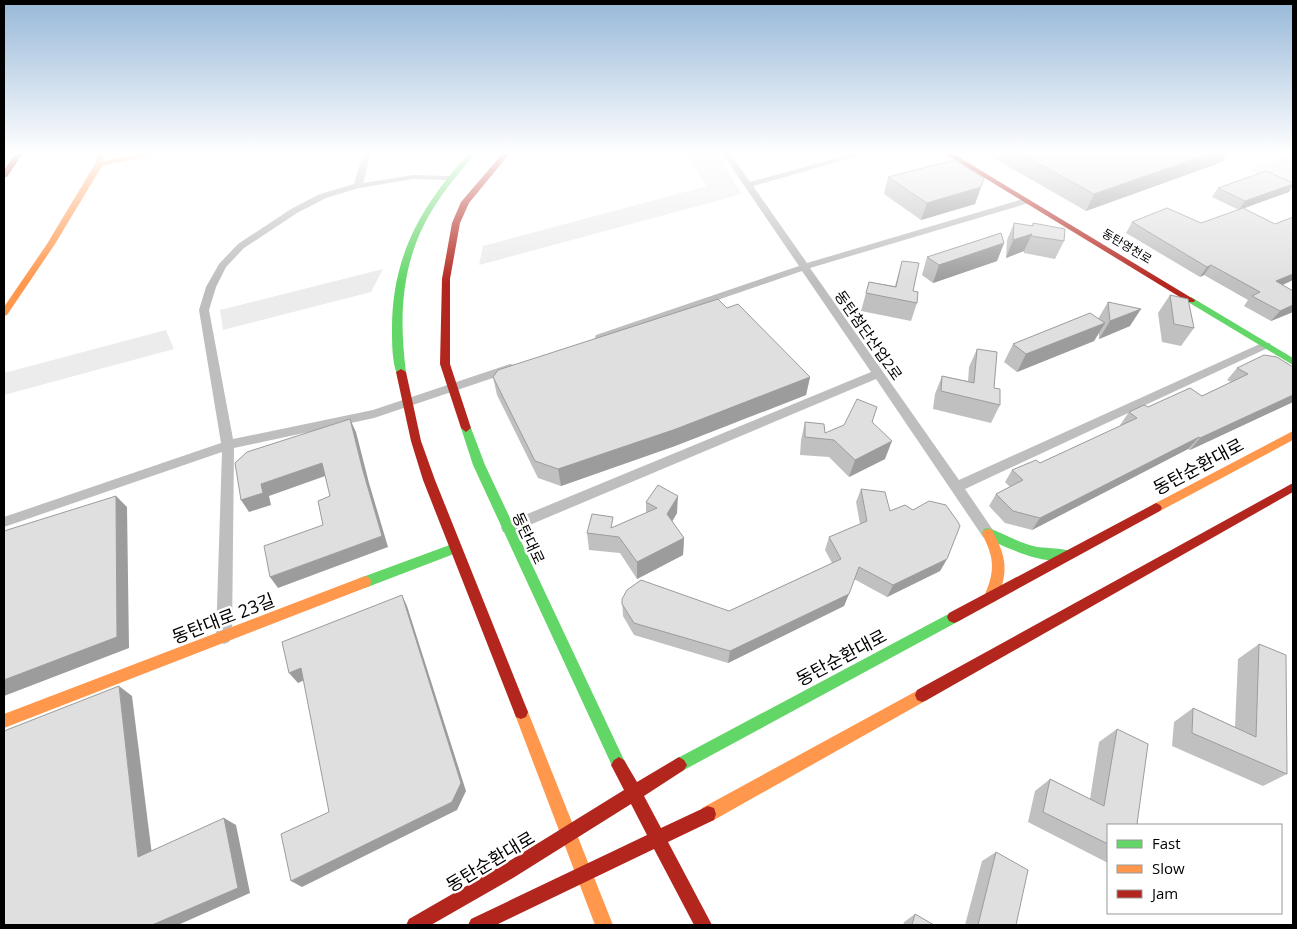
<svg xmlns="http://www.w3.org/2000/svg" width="1297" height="929" font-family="'Open Sans','Noto Sans KR',sans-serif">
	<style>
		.green { fill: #ececec }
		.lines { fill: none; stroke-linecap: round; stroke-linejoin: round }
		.street { fill: #bebebe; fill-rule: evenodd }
		.fast { fill: #63d668; fill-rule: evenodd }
		.slow { fill: #ff974d; fill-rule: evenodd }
		.jam { fill: #b3261e; fill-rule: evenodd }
		.wall { fill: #c0c0c0 }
		.shaded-wall { fill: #9c9c9c }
		.building { fill: #dfdfdf; stroke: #9c9c9c }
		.labels { text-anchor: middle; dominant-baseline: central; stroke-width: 5; stroke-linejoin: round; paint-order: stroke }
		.far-street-label { font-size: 12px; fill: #000; stroke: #fff }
		.street-label { font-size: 15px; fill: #000; stroke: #fff }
		.near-street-label { font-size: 18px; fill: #000; stroke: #fff }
	</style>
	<rect width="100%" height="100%" fill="#fff"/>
	<g class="green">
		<polygon points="686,153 716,153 742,194 479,265 483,246 707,186"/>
		<polygon points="1293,153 1293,190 1249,170"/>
		<polygon points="383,269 371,292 223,330 220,310"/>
		<polygon points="166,330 174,349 4,395 4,373"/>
	</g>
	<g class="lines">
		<g class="street">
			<polygon points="363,153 371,153 363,183 413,175 449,176 453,178 449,180 413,179 359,188 326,198 297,213 244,248 226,267 216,287 209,310 233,439 373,410 510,364 514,365 516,368 514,371 374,418 234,448 232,637 229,642 224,644 219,642 216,637 222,452 4,527 4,517 221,443 199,310 206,287 219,264 238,244 291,209 320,194 354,184"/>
			<polygon points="722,153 730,153 750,182 855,153 869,153 753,186 807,263 1023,199 1029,199 1029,203 810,268 959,480 1262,343 1270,343 1271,345 1270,347 965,489 995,533 993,537 988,539 983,537 876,379 513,532 508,533 503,532 501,528 503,524 871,372 802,271 604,339 596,339 595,337 596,335 799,266"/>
		</g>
		<g class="fast">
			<path d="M469 153H476C463 169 449 184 438 201 402 254 398 310 406 372L401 375 397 374C392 362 392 342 392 329 392 256 421 206 469 153Z"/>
			<polygon points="1191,297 1293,358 1293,365 1188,302 1187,300"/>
			<polygon points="466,424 471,428 485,465 624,760 627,765 624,770 619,773 614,770 473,465 461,428"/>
			<path d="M988 528C1003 533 1017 542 1033 546 1045 549 1058 547 1069 551L1071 555 1069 559C1046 567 1005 547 984 537L982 533 984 529Z"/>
			<polygon points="455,543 459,544 461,548 459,552 365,588 360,586 359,582 360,578"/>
			<polygon points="954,611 959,613 961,617 959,621 684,770 679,773 674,770 671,765 674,760"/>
		</g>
		<g class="slow">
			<polygon points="98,153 105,153 103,161 146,153 162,153 102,166 55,244 7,315 4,316 4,307 47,244 95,164"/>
			<polygon points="1293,431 1293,440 1160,511 1152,511 1150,508 1152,505"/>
			<path d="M988 529 992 530C1007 558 1009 572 996 601L991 603 986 601 984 597C995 571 995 559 982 534L984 530Z"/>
			<polygon points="365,576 370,578 371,582 370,586 4,728 4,714"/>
			<polygon points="922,688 927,690 929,695 927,700 714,820 708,822 702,820 700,814 702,808"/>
			<polygon points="521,705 526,707 528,712 613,925 595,925 514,712 516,707"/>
		</g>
		<g class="jam">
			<polygon points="16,153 23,153 7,177 4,177 4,170"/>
			<polygon points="503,153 510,153 469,203 460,223 450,279 450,364 471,428 466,432 461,428 440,364 442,279 452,223 461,202"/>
			<polygon points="944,153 952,153 1195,300 1194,302 1188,302"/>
			<polygon points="401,369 406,372 421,441 435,480 528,712 526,717 521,719 516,717 514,712 423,480 411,441 396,372"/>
			<polygon points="1293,483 1293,492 927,700 922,702 917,700 915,695 917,690"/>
			<polygon points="1156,503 1160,505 1162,508 1160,511 959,621 954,623 949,621 947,617 949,613"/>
			<polygon points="619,757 624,760 637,782 674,760 679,757 684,760 687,765 684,770 644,796 661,828 708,806 714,808 716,814 714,820 668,842 712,925 694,925 654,849 496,925 468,925 471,919 647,835 631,804 513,878 431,925 406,925 409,919 501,866 624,790 611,765 614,760"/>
		</g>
	</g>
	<g class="wall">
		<polygon points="985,153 1128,153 1133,156 1140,153 1228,153 1222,162 1086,211"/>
		<polygon points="888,177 981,187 975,204 921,220 884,194"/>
		<polygon points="1293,183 1293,185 1289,192 1239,210 1212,197 1218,188"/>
		<polygon points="1293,217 1293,280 1283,285 1293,312 1271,321 1244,306 1248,300 1204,275 1200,277 1126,233 1132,222 1275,224"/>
		<polygon points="1014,223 1032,226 1033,223 1064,241 1055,259 1024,253 1024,251 1006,258 1007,240"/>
		<polygon points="1004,243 997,261 933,283 922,275 927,257"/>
		<polygon points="902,261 917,303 911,321 861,311 869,282 895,286"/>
		<polygon points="1170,295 1194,328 1181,346 1162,342 1158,313"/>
		<polygon points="1108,302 1130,326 1099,339 1099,333 1094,341 1017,372 1004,362 1013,344 1098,319"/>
		<polygon points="727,308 810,377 806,395 675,446 561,486 538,478 497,395 493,377"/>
		<polygon points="977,349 1000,405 991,423 933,409 935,394 942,376 968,381 969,367"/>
		<polygon points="1293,367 1293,402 1190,450 1188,449 1032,530 1005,523 989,506 996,494 1010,487 1005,482 1012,470 1040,463 1122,426 1120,425 1129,412 1148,407 1202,396 1231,382 1227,380 1237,368"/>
		<polygon points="805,422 825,433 872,422 885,459 849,477 829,457 800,455 801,440"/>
		<polygon points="861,489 890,511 947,559 940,571 887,597 854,579 844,606 728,663 634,635 623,616 622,599 729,611 832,563 825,550 829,537 860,524 856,502"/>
		<polygon points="646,502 677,513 672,522 684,538 683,555 637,579 620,553 589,550 587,533 614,527 646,513"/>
		<polygon points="1259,644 1287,774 1263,786 1172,746 1174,722 1193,708 1235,727 1238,659"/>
		<polygon points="1117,729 1137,824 1108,825 1108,863 1028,822 1035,791 1050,779 1090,799 1099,742"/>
		<polygon points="996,852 1016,925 965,925 982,861"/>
		<polygon points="915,914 934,925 903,925 904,922"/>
	</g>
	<g class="shaded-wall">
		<polygon points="1211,153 1228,153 1222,162 1086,211 1094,194"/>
		<polygon points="1293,184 1293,185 1289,192 1239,210 1245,201"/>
		<polygon points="981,187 975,204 921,220 927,203"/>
		<polygon points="1032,234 1024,251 1006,258 1013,240"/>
		<polygon points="1004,243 997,261 933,283 939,265"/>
		<polygon points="1211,265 1204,275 1200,277 1207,267"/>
		<polygon points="1293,274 1293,280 1268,291 1276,281"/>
		<polygon points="1293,305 1293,312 1271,321 1280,311"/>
		<polygon points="1141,309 1130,326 1099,339 1110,321"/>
		<polygon points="1105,323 1094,341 1017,372 1026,354"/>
		<polygon points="810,377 806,395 675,446 561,486 558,469"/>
		<polygon points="1293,395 1293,402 1190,450 1200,438"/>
		<polygon points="350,419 356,432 369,483 388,547 278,588 270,577 382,536 363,471"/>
		<polygon points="1199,437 1188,449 1032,530 1040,518"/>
		<polygon points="892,441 885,459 849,477 855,460"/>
		<polygon points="322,463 328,475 269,496 271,505 249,512 241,500 261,484"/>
		<polygon points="116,496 127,507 129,648 4,696 4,680"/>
		<polygon points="678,496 677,513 666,531 667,514"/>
		<polygon points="684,538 683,555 637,579 637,562"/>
		<polygon points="947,559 940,571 887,597 893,585"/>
		<polygon points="849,594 844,606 728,663 730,651"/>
		<polygon points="402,595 407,606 466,791 457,810 302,887 291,881 452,802"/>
		<polygon points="301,668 309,678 298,683 289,673"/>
		<polygon points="119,686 132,696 153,863 138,857"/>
		<polygon points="224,818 236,825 250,893 178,925 152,925"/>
	</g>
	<g class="building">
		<polygon points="1020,153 1128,153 1133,156 1140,153 1211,153 1094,194"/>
		<polygon points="954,160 984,178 981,187 927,203 888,177"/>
		<polygon points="1266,171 1293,183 1293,184 1245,201 1218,188"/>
		<polygon points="1167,208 1201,223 1243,208 1275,224 1293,217 1293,274 1276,281 1293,291 1293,305 1280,311 1252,296 1260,292 1211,265 1207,267 1132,222"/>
		<polygon points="1014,223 1033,226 1033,223 1065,229 1064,241 1031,236 1032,234 1013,240"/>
		<polygon points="1001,233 1004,243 939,265 927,257"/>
		<polygon points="902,261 919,263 913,291 918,292 917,303 866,293 869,282 896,287"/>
		<polygon points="1170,295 1188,299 1194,328 1174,324"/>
		<polygon points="718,299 727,308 738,304 810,377 676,429 558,469 535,461 493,377 498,370"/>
		<polygon points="1108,302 1141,309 1110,321"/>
		<polygon points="1090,313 1105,323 1026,354 1013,344"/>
		<polygon points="977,349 997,352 994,388 1000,389 1000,405 941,391 942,376 974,383"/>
		<polygon points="1264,355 1277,357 1293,367 1293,395 1200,438 1199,437 1040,518 1013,511 996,494 1023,480 1012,470 1036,460 1040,463 1137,418 1129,412 1144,405 1148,407 1190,388 1202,396 1248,374 1237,368"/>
		<polygon points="857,399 877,407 872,422 892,441 855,460 834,440 805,437 805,422 824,424 825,433 844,425"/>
		<polygon points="350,419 363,471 382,536 270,577 264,546 323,525 318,501 330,496 322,463 261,484 263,493 241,500 235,463 247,452"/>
		<polygon points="658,485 678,496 667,514 684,538 637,562 619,537 587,533 592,514 613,517 611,528 657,508 646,502"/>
		<polygon points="861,489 885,492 890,511 905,505 913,510 929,501 946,505 958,522 960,526 947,559 893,585 859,567 849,594 730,651 634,623 622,604 622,599 627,590 641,580 729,611 841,559 829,537 867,521"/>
		<polygon points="116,496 117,637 4,680 4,531"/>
		<polygon points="402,595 461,783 452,802 291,881 281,834 329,812 301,668 289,673 282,642"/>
		<polygon points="1259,644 1286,655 1287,774 1192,733 1193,708 1256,737"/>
		<polygon points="119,686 138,857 224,818 238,888 152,925 4,925 4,731"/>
		<polygon points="1117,729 1148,744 1137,824 1140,825 1108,825 1108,844 1043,812 1050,779 1104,806"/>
		<polygon points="996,852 1028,870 1016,925 978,925"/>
		<polygon points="915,914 934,925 912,925"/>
	</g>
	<linearGradient id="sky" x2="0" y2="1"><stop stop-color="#97b8d8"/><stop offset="0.54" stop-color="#fff"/><stop offset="1" stop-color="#fff" stop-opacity="0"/></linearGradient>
	<rect width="1297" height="283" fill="url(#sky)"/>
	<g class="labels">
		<g class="far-street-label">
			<text transform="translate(1127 246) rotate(31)">동탄영천로</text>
		</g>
		<g class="street-label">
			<text transform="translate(869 335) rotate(55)">동탄첨단산업2로</text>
			<text transform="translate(529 538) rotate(65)">동탄대로</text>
		</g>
		<g class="near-street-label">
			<text transform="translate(1198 466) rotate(-28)">동탄순환대로</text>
			<text transform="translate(223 618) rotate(-21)">동탄대로 23길</text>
			<text transform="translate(841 657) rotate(-28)">동탄순환대로</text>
			<text transform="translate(490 861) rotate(-31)">동탄순환대로</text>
		</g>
	</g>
	<rect width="1297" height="929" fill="none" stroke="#000000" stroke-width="10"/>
	<rect x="1107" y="824" width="175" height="90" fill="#ffffff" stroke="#999999"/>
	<rect x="1117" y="840" width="25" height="8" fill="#63d668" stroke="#999999"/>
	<text x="1152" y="849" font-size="15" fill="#000000">Fast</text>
	<rect x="1117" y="865" width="25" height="8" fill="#ff974d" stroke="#999999"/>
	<text x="1152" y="874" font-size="15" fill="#000000">Slow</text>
	<rect x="1117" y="890" width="25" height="8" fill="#b3261e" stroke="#999999"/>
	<text x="1152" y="899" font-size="15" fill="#000000">Jam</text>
</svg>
